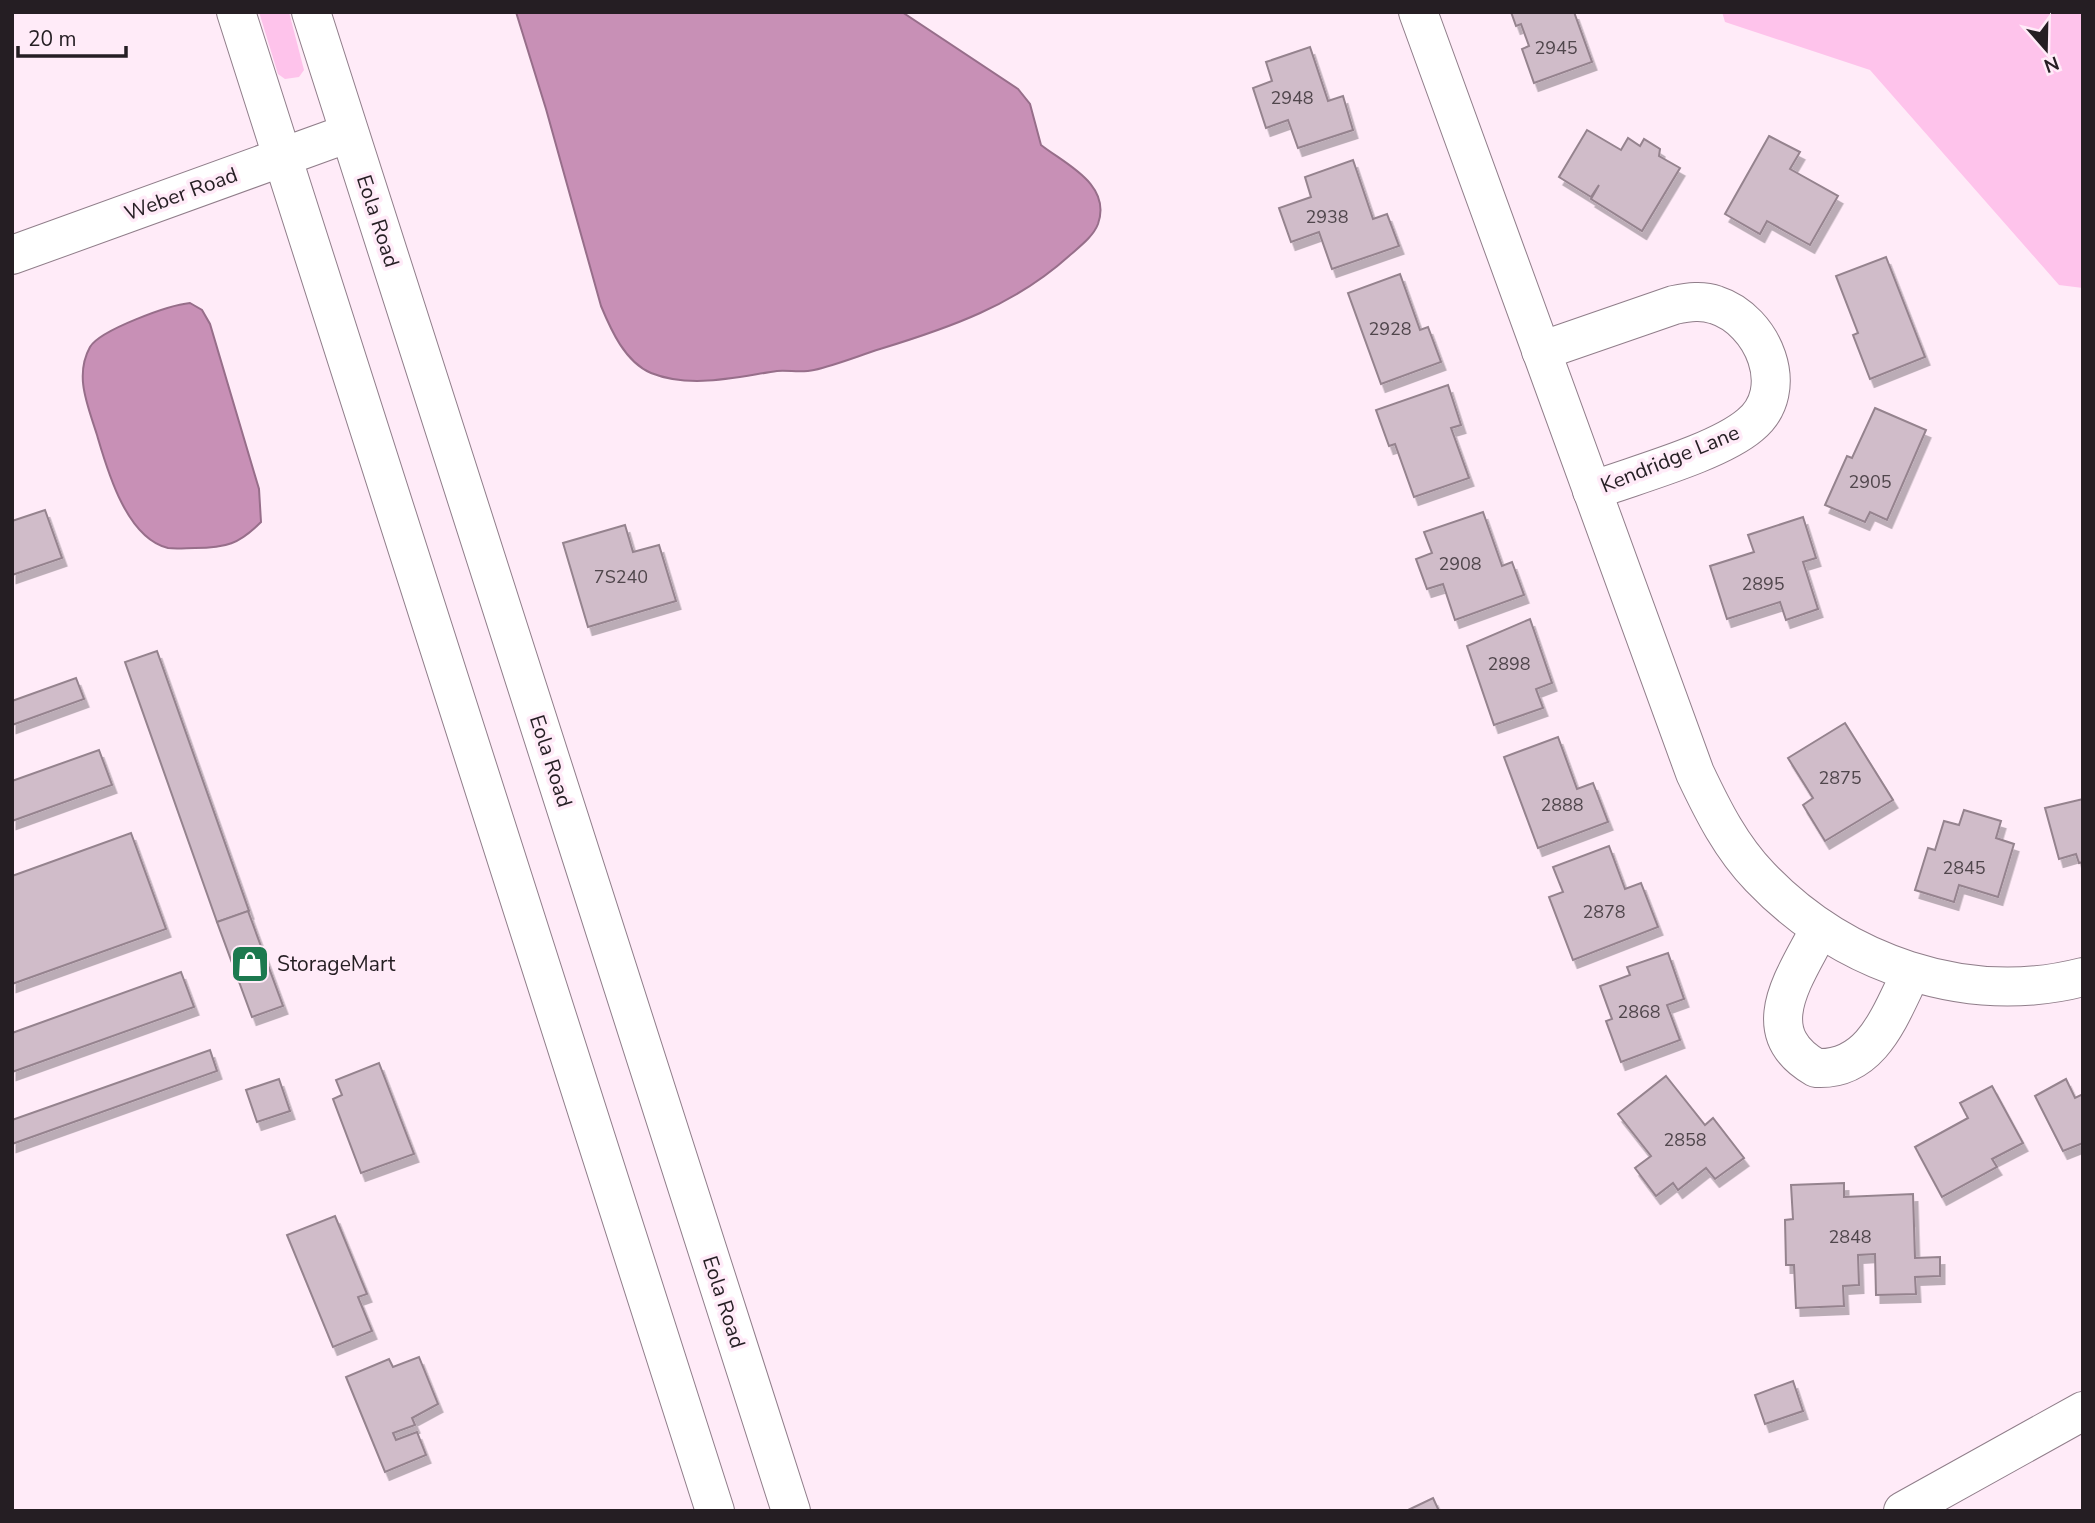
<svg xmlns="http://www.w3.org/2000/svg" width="2095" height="1523" font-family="'Nunito Sans',sans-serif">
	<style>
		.green { fill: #fec3eb }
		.water { fill: #c890b6; stroke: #976e8a; stroke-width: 2 }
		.building { fill: #d0bcc9; stroke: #95838e; stroke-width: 2; filter: url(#shadow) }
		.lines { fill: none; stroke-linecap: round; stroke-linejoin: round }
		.minor-casing { stroke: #907e8a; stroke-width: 40 }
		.major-casing { stroke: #907e8a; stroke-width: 40 }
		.minor { stroke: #fff; stroke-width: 38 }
		.major { stroke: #fff; stroke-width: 38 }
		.labels { text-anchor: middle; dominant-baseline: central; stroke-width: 7; stroke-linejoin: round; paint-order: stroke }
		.number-label { font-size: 18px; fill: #50464c }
		.street-label { font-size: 21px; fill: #251e23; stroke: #ffebf8 }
		.poi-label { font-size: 21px; fill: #251e23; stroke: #ffebf8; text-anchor: start }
	</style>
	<defs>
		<filter id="shadow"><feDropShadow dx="4.5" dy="8" stdDeviation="0" flood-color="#0004"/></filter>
	</defs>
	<rect width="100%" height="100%" fill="#ffebf8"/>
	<g class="green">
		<polygon points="259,12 289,12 304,70 299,77 285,79 278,74"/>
		<polygon points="1722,12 2083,12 2083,288 2059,285 1870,70 1725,22"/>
	</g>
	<g class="water">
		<path d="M516 12H902L1018 89 1030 104 1041 145C1065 164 1112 184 1098 224 1093 237 1079 247 1069 256 1015 305 949 328 880 349 858 356 836 365 814 370 802 373 789 370 777 371 736 377 691 389 651 373 625 362 611 330 601 306L546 109Z"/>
		<path d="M190 303 202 310 210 324 259 489 261 522C239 544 226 548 195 548 187 548 176 549 168 548 126 538 107 469 97 435 88 406 74 376 90 347 100 330 169 305 190 303Z"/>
	</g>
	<g class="building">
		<polygon points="1511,12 1574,12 1592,62 1534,83 1522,49 1529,46 1521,24 1516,26"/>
		<polygon points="1310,47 1328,101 1343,96 1353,130 1298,148 1288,120 1266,128 1253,88 1272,81 1266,62"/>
		<polygon points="1587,130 1621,150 1628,138 1640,146 1644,139 1660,149 1659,156 1680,168 1642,231 1591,199 1599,185 1591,197 1559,177"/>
		<polygon points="1769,136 1800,152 1790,169 1838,196 1810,245 1767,221 1760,234 1725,214"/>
		<polygon points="1353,160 1373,219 1387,214 1399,246 1332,269 1319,232 1291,242 1279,208 1311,197 1305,177"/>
		<polygon points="1886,257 1925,357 1870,379 1853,335 1858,333 1836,276"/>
		<polygon points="1400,274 1420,330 1428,327 1441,362 1381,384 1348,293"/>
		<polygon points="1448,385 1461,425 1451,428 1469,478 1414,497 1395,444 1389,446 1376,410"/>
		<polygon points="1875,408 1926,430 1887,520 1870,512 1865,522 1825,505 1847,456 1852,458"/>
		<polygon points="45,510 62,558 12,575 12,521"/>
		<polygon points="1483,512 1502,566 1512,562 1524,595 1455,620 1443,584 1427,589 1416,559 1432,553 1424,532"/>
		<polygon points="1803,517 1816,558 1803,562 1818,609 1786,620 1780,602 1727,619 1710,566 1754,552 1748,535"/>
		<polygon points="625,525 633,552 659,545 676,601 588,627 563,543"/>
		<polygon points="1530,619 1552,683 1536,689 1543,708 1494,725 1467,646"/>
		<polygon points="157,651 249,911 217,922 125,662"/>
		<polygon points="76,678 84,699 12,725 12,701"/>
		<polygon points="1845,723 1893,800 1825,841 1803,805 1813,798 1788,758"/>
		<polygon points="1558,737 1577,789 1593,783 1608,822 1538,848 1504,757"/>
		<polygon points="99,750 112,785 12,821 12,781"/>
		<polygon points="2083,799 2083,862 2079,863 2076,854 2059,859 2045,808"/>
		<polygon points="1964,810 2001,821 1996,838 2014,844 1998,897 1959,885 1954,902 1915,890 1928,848 1935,850 1944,821 1959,825"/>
		<polygon points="131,833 166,929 12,984 12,876"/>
		<polygon points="1609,846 1625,889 1641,883 1658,927 1573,960 1549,897 1563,892 1553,867"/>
		<polygon points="248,911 283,1006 252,1017 217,922"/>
		<polygon points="1668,953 1684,999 1667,1005 1680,1040 1621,1062 1606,1021 1612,1019 1600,986 1630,975 1627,967"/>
		<polygon points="181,972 194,1007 12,1072 12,1033"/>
		<polygon points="210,1050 217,1071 12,1144 12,1120"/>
		<polygon points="379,1063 414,1154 361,1173 333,1099 342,1095 336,1080"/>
		<polygon points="1666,1076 1705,1125 1713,1118 1744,1158 1715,1179 1706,1168 1678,1190 1673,1183 1656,1196 1635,1168 1651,1156 1618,1114"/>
		<polygon points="279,1079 290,1111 257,1122 246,1090"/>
		<polygon points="2066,1079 2075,1098 2083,1094 2083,1143 2063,1151 2035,1096"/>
		<polygon points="1992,1086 2023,1143 1992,1159 1997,1167 1942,1197 1915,1147 1968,1118 1960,1103"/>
		<polygon points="1844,1183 1844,1197 1913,1194 1915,1258 1940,1257 1940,1276 1915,1277 1916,1294 1876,1295 1875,1254 1858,1255 1859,1285 1843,1286 1844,1306 1796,1308 1794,1265 1786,1265 1785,1220 1793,1219 1791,1185"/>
		<polygon points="335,1216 367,1294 358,1297 372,1331 333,1347 287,1235"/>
		<polygon points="419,1357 438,1404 412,1418 415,1425 393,1433 396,1440 417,1432 426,1455 385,1472 346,1377 389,1359 393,1367"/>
		<polygon points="1793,1381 1803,1411 1765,1424 1755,1395"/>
		<polygon points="1433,1498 1439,1511 1406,1511"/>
	</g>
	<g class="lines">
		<defs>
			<g id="minor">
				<path d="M1418 12 1695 773C1713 811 1731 847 1760 877 1842 963 1966 1007 2083 977"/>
				<polyline points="12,255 349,133"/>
				<path d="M1541 351 1674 305C1689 302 1702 300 1716 305 1763 320 1793 390 1750 425 1717 453 1634 475 1592 491"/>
				<path d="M1820 928C1797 975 1752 1031 1816 1068 1872 1071 1890 1015 1911 973"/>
				<polyline points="1903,1511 2083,1411"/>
			</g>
			<g id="major">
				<polyline points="236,12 715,1511"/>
				<polyline points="311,12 791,1511"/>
			</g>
		</defs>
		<use href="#minor" class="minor-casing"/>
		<use href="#major" class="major-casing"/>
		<use href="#minor" class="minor"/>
		<use href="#major" class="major"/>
	</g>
	<defs>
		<symbol id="shop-square" viewBox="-11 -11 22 22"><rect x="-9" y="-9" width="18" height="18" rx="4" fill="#1c794f" stroke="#ffebf8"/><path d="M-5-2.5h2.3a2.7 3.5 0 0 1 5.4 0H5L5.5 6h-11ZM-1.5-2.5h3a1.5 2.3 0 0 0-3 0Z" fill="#fff"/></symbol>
	</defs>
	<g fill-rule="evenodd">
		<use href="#shop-square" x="228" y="942" width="44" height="44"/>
	</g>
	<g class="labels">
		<g class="number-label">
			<text x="1556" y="48">2945</text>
			<text x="1292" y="98">2948</text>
			<text x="1327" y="217">2938</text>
			<text x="1390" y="329">2928</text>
			<text x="1870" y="482">2905</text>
			<text x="1460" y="564">2908</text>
			<text x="621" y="577">7S240</text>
			<text x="1763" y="584">2895</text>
			<text x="1509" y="664">2898</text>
			<text x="1840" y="778">2875</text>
			<text x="1562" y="805">2888</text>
			<text x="1964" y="868">2845</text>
			<text x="1604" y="912">2878</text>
			<text x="1639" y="1012">2868</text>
			<text x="1685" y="1140">2858</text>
			<text x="1850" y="1237">2848</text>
		</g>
		<g class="street-label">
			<text transform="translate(181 194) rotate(-20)">Weber Road</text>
			<text transform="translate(378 221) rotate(72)">Eola Road</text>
			<text transform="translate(1670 459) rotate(-22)">Kendridge Lane</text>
			<text transform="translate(551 761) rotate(72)">Eola Road</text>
			<text transform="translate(724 1302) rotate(72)">Eola Road</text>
		</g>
		<g class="poi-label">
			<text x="277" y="964">StorageMart</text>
		</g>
	</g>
	<rect width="2095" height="1523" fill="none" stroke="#251e23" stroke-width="28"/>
	<g transform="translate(2046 49) rotate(160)" stroke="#ffebf8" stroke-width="5" paint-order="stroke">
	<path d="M0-5L12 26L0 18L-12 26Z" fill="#251e23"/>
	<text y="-10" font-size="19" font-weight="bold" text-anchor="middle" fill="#251e23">N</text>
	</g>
	<path d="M18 46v10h108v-10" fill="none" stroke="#251e23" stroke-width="3.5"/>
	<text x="28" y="46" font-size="21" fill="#251e23" stroke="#ffebf8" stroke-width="5" paint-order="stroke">20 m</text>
</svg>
